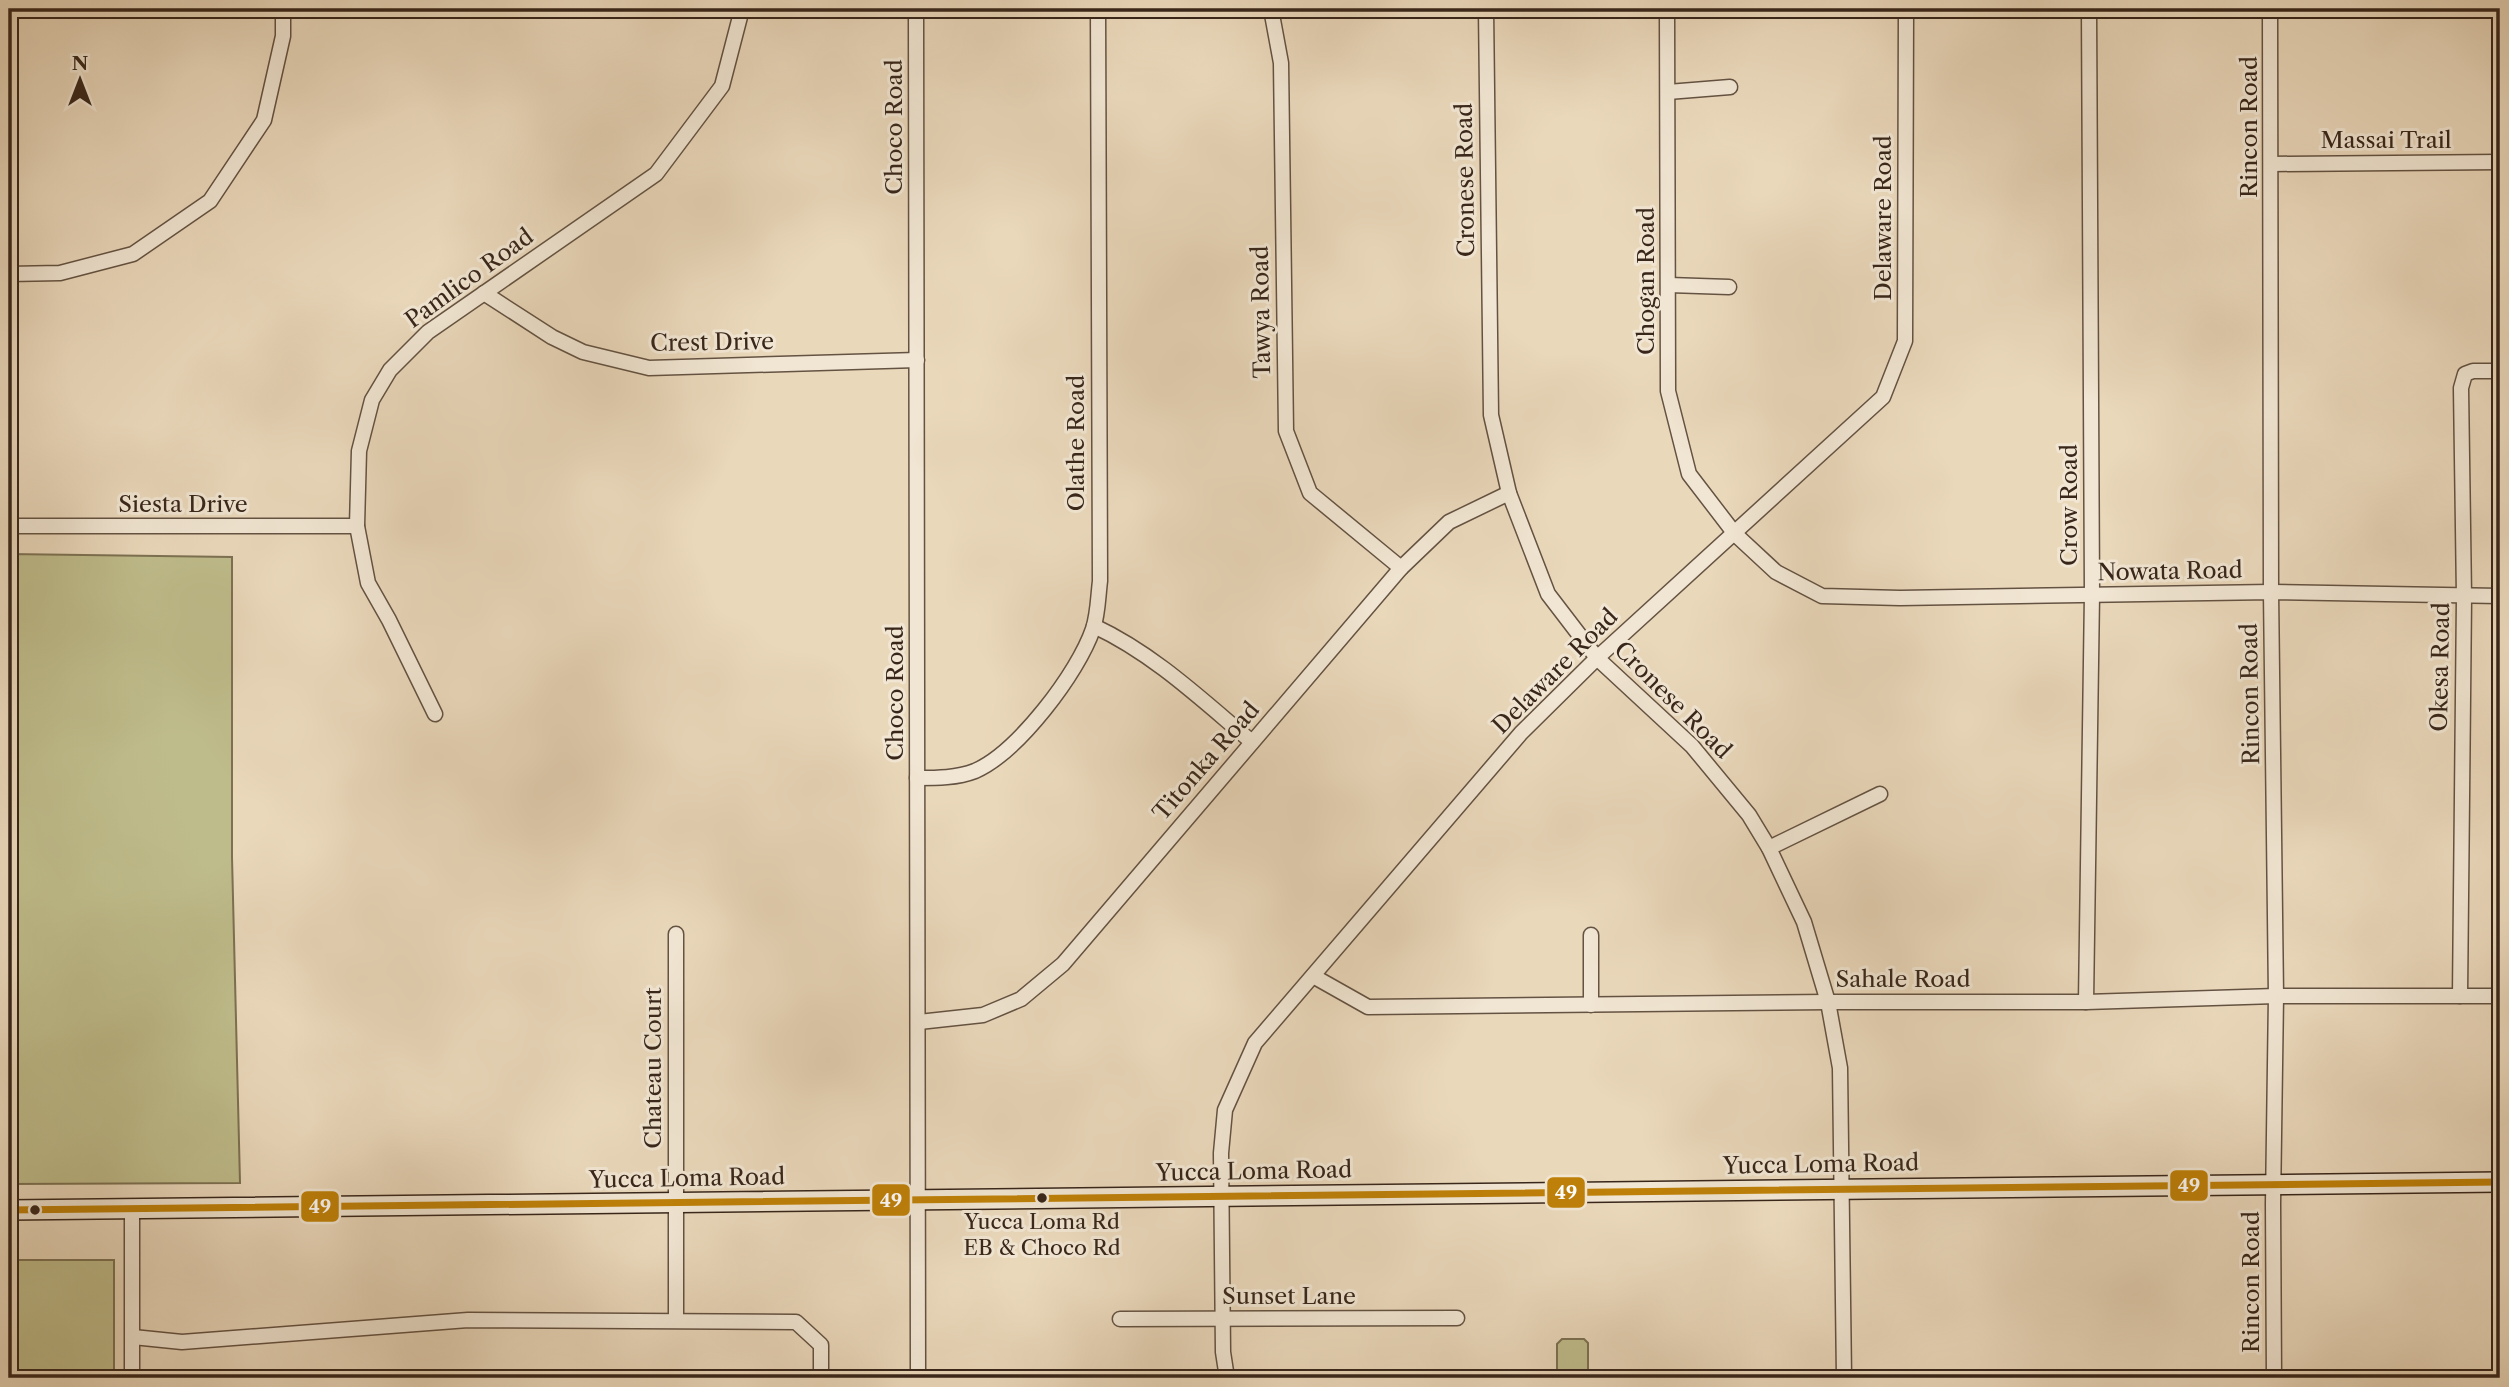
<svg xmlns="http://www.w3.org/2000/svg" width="2509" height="1387" font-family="'Libre Caslon Text',serif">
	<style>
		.green { fill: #bfbc8b; stroke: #7c7152; stroke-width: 2 }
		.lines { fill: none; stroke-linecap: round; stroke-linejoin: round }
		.minor-casing { stroke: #645242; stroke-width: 17 }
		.secondary-casing { stroke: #38261a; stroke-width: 22 }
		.minor { stroke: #f1e6d3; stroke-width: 14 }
		.secondary { stroke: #f1e6d3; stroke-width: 19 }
		.bus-1-casing { stroke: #f1e6d3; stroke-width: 12 }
		.bus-1 { stroke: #be8008; stroke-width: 7 }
		.bus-dot { fill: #38261a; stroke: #f1e6d3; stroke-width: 2.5 }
		.labels { text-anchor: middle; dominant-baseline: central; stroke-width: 6; stroke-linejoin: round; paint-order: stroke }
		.bus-label { font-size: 21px; fill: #38261a; stroke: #f1e6d3 }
		.street-label { font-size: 23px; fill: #38261a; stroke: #f1e6d3 }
		.line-badge { stroke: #f1e6d3; stroke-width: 2.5 }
		.badge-label { font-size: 19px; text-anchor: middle; font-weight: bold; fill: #fff }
	</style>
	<rect width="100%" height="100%" fill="#ead8bb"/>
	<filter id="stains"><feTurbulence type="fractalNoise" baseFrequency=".00286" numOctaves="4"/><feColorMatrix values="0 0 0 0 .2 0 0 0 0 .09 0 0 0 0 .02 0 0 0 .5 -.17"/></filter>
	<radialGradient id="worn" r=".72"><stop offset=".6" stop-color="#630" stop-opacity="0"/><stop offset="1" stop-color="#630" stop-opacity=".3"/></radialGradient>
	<g class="green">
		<polygon points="9,554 232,557 232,857 240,1183 9,1184"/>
		<rect x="9" y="1260" width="105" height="118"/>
		<polygon points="1562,1339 1584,1339 1588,1343 1588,1378 1557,1378 1557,1344"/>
	</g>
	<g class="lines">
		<defs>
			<g id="minor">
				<polyline points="916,9 918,1378"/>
				<polyline points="1271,9 1281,63 1286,431 1310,493 1401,568"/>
				<polyline points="1486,9 1491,415 1509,493 1548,594 1597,658 1692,746 1749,815 1769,848 1804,922 1828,1002 1840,1068 1844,1378"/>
				<polyline points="1667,9 1668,391 1689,474 1735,534 1776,572 1822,596 1900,598 2271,592 2500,596"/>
				<polyline points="2270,9 2271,592 2276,996 2273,1204 2274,1378"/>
				<polyline points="1668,92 1730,87"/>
				<polyline points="2272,164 2500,162"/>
				<polyline points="9,274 60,273 133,254 210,201 264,120 283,36 283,9"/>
				<polyline points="1669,285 1729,287"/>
				<polyline points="484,293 552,337 583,352 649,368 917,360"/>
				<polyline points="9,526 357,526"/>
				<path d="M1094 626C1154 654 1202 700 1252 742"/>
				<polyline points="435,714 389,620 368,583 357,526 359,451 372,400 390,370 428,332 656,174 722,86 742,9"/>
				<path d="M917 778C937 778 957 778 975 771 1018 752 1078 673 1093 629 1098 614 1098 597 1100 581L1098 9"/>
				<polyline points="1769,848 1880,794"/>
				<polyline points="1591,935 1591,1005"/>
				<polyline points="1313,976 1368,1007 1828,1002 2086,1002 2276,996 2500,996"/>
				<polyline points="2460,996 2464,597 2461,388 2465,374 2473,371 2500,371"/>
				<polyline points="2086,1002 2092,594 2089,9"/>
				<polyline points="919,1022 983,1015 1021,999 1063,964 1401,568 1449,522 1509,493"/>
				<polyline points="132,1208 132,1378"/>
				<polyline points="1120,1319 1457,1318"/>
				<polyline points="676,1320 676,934"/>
				<polyline points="133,1337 182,1342 468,1320 796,1322 821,1345 821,1378"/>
				<polyline points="1227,1378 1223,1352 1221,1153 1225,1110 1255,1043 1521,733 1597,658 1883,397 1905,341 1906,9"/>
			</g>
			<polyline id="secondary" points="9,1210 2500,1182"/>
		</defs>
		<use href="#minor" class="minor-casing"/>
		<use href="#secondary" class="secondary-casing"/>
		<use href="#minor" class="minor"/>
		<use href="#secondary" class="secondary"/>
		<defs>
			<polyline id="bus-1" points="9,1210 2500,1182"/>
		</defs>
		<use href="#bus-1" class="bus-1-casing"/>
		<use href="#bus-1" class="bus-1"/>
	</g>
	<g class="bus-dot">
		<circle cx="1042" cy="1198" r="6"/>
		<circle cx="35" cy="1210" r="6"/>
	</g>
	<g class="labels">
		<g class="bus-label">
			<text x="1042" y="1221">Yucca Loma Rd<tspan x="1042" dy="26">EB &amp; Choco Rd</tspan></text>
		</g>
		<g class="street-label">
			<text transform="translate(894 127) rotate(-90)">Choco Road</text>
			<text transform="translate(2249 127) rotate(-90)">Rincon Road</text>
			<text x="2386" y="140">Massai Trail</text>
			<text transform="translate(1465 180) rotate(-91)">Cronese Road</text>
			<text transform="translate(1883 218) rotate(-90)">Delaware Road</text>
			<text transform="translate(469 278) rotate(-36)">Pamlico Road</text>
			<text transform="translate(1646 281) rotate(-90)">Chogan Road</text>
			<text transform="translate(1261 312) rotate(-91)">Tawya Road</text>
			<text transform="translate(712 342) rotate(-1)">Crest Drive</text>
			<text transform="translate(1076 443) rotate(-90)">Olathe Road</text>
			<text x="183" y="504">Siesta Drive</text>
			<text transform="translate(2069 505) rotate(-90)">Crow Road</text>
			<text transform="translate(2170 571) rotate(-1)">Nowata Road</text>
			<text transform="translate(2440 667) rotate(-89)">Okesa Road</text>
			<text transform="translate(1555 671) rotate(-45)">Delaware Road</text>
			<text transform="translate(895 693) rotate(-90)">Choco Road</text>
			<text transform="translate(2250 694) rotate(-91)">Rincon Road</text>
			<text transform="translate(1673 700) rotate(45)">Cronese Road</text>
			<text transform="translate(1206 761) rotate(-49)">Titonka Road</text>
			<text x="1903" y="979">Sahale Road</text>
			<text transform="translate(653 1068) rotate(-90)">Chateau Court</text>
			<text transform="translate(1821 1164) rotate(-1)">Yucca Loma Road</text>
			<text transform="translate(1254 1171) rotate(-1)">Yucca Loma Road</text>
			<text transform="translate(687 1178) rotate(-1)">Yucca Loma Road</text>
			<text transform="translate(2251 1282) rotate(-90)">Rincon Road</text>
			<text x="1289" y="1296">Sunset Lane</text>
		</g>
	</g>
	<g class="line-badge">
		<rect x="2169" y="1169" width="40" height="33" rx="7" fill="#be8008"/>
		<rect x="1546" y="1176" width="40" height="33" rx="7" fill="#be8008"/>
		<rect x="871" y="1183" width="40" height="34" rx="7" fill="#be8008"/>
		<rect x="300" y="1190" width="40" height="33" rx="7" fill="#be8008"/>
	</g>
	<g class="badge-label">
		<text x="2189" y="1192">49</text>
		<text x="1566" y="1199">49</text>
		<text x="891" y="1207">49</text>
		<text x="320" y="1213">49</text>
	</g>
	<rect width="2509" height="1387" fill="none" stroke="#ead8bb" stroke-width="35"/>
	<rect x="10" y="10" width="2488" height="1366" fill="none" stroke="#38261a" stroke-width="3.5"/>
	<rect x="18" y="18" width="2474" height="1352" fill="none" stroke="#38261a" stroke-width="2"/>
	<g transform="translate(80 80)" stroke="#f1e6d3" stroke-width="5" paint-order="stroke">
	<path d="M0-5L12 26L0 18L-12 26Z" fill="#38261a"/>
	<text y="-10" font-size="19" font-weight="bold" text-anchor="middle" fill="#38261a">N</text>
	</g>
	<rect width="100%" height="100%" filter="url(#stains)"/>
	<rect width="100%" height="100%" fill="url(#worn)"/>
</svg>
